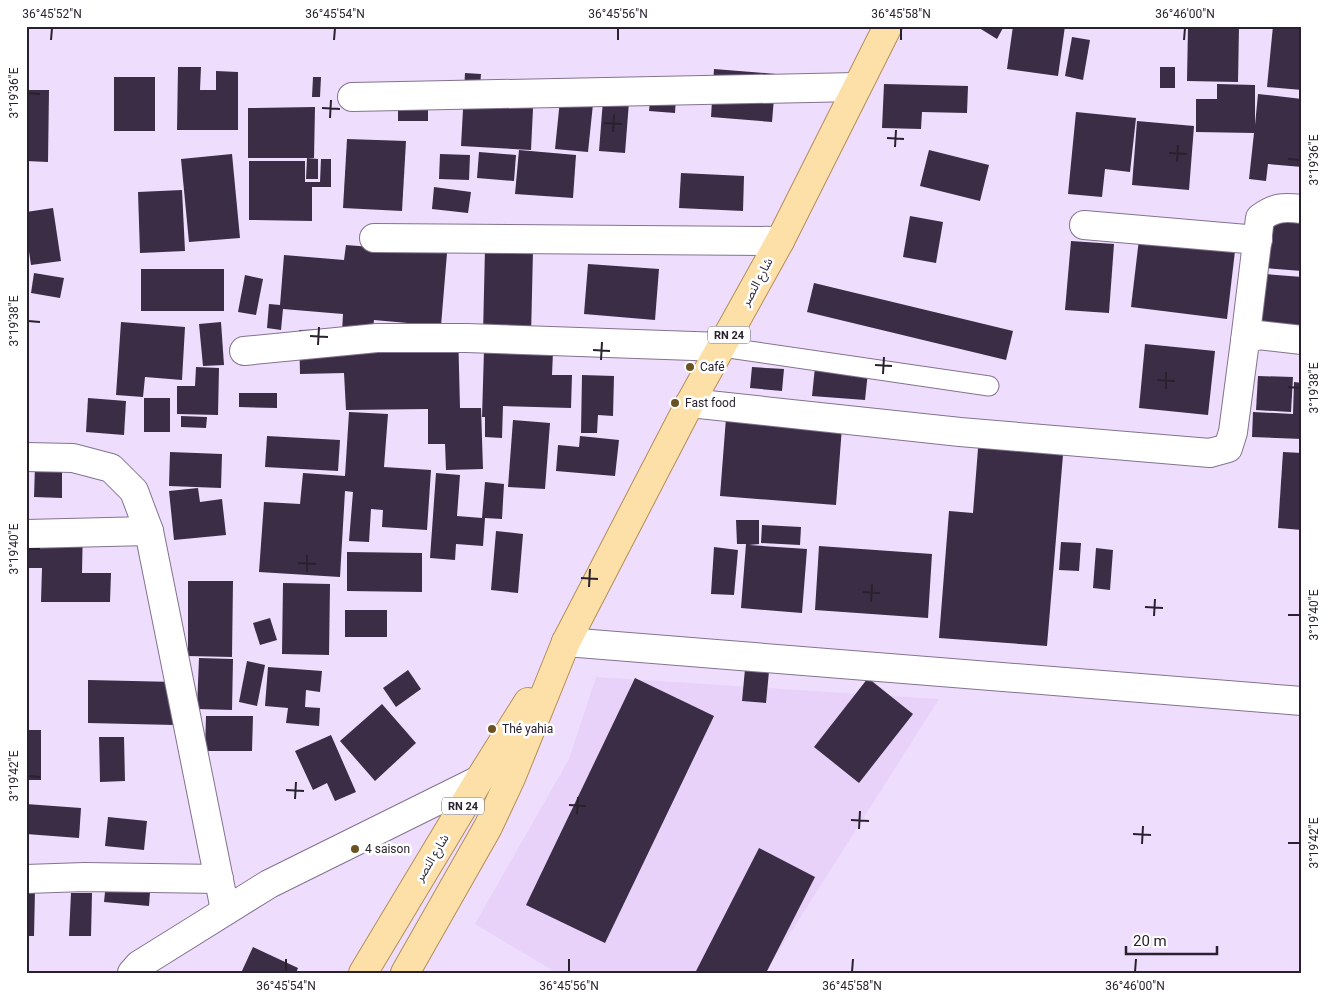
<svg xmlns="http://www.w3.org/2000/svg" width="1328" height="999" font-family="Roboto,'Noto Sans Arabic',sans-serif">
	<style>
		.built { fill: #e8d2f9 }
		.building { fill: #3b2d45 }
		.lines { fill: none; stroke-linecap: round; stroke-linejoin: round }
		.lane-casing { stroke: #82738f; stroke-width: 21 }
		.street-casing { stroke: #82738f; stroke-width: 30 }
		.primary-casing { stroke: #b28f58; stroke-width: 30 }
		.lane { stroke: #fff; stroke-width: 19 }
		.street { stroke: #fff; stroke-width: 28 }
		.primary { stroke: #fddfa8; stroke-width: 28 }
		.ticks { fill: none; stroke: #29222e; stroke-width: 2 }
		.poi-dot { fill: #6b5223; stroke: #fff; stroke-width: 2 }
		.labels { text-anchor: middle; dominant-baseline: central; stroke-width: 5; stroke-linejoin: round; paint-order: stroke }
		.shield { fill: #fff; stroke: #69646d; stroke-width: 1 }
		.shield-label { font-size: 11px; font-weight: bold; fill: #29222e }
		.street-label { font-size: 12px; fill: #29222e; stroke: #fff }
		.poi-label { font-size: 12px; fill: #29222e; stroke: #fff; text-anchor: start }
		.neatline { fill: none; stroke: #29222e; stroke-width: 2 }
		.ticks-label { font-size: 12px; text-anchor: middle; fill: #29222e }
	</style>
	<rect width="100%" height="100%" fill="#efddfd"/>
	<polygon class="built" points="596,677 939,699 765,973 557,973 475,924 569,759"/>
	<g class="building">
		<polygon points="976,26 1004,26 997,39"/>
		<polygon points="1013,26 1065,26 1058,76 1007,69"/>
		<polygon points="1188,26 1239,26 1238,82 1187,81"/>
		<polygon points="1273,26 1302,26 1302,90 1267,87"/>
		<polygon points="1072,37 1090,40 1083,80 1065,76"/>
		<polygon points="178,67 201,67 200,90 216,90 216,71 238,72 238,130 177,130"/>
		<rect x="1160" y="67" width="15" height="21"/>
		<polygon points="714,69 776,74 772,122 711,117"/>
		<polygon points="465,73 481,74 480,86 534,88 531,150 461,146"/>
		<rect x="114" y="77" width="41" height="54"/>
		<polygon points="313,77 321,77 320,97 312,97"/>
		<polygon points="652,80 677,83 675,113 649,111"/>
		<polygon points="884,84 968,86 967,113 922,112 921,129 882,128"/>
		<polygon points="1217,84 1255,85 1255,125 1258,94 1302,99 1302,167 1268,164 1266,181 1249,179 1254,133 1196,132 1196,99 1217,99"/>
		<polygon points="604,87 630,89 625,153 599,151"/>
		<polygon points="26,90 49,90 48,162 26,161"/>
		<rect x="398" y="98" width="30" height="23"/>
		<polygon points="560,100 593,104 588,152 555,149"/>
		<polygon points="315,107 314,158 248,158 248,108"/>
		<polygon points="1076,112 1136,118 1130,172 1105,169 1102,197 1068,194"/>
		<polygon points="1137,121 1194,126 1189,190 1132,185"/>
		<polygon points="347,139 406,141 402,211 343,208"/>
		<polygon points="519,150 576,155 573,198 515,194"/>
		<polygon points="929,150 989,165 980,201 920,186"/>
		<polygon points="479,152 516,155 514,181 477,178"/>
		<polygon points="232,154 240,238 189,242 181,159"/>
		<polygon points="440,154 470,155 469,180 439,179"/>
		<polygon points="307,158 318,159 318,179 306,179"/>
		<polygon points="321,159 331,159 331,187 312,187 312,221 249,220 249,161 305,161 305,182 320,182"/>
		<polygon points="681,173 744,176 743,211 679,208"/>
		<polygon points="434,187 471,192 468,213 432,209"/>
		<polygon points="182,190 185,251 140,253 138,192"/>
		<polygon points="53,208 61,261 31,265 26,231 26,212"/>
		<polygon points="910,216 943,222 936,263 903,257"/>
		<polygon points="1269,218 1302,220 1302,271 1265,268"/>
		<polygon points="1139,239 1235,251 1227,319 1131,307"/>
		<polygon points="1071,241 1114,244 1109,313 1065,310"/>
		<polygon points="346,245 447,253 441,326 374,320 372,335 342,332 343,314 283,309 281,330 267,328 269,304 280,305 284,255 344,260"/>
		<polygon points="485,248 533,250 531,336 483,335"/>
		<polygon points="588,264 659,269 655,320 584,314"/>
		<rect x="141" y="269" width="83" height="42"/>
		<polygon points="34,273 64,278 60,298 31,293"/>
		<polygon points="1265,274 1302,277 1302,322 1300,333 1260,329"/>
		<polygon points="245,275 263,279 256,315 238,312"/>
		<polygon points="814,283 1013,331 1006,360 807,312"/>
		<polygon points="121,322 185,327 182,380 145,377 143,397 116,395"/>
		<polygon points="221,322 224,365 203,366 199,324"/>
		<polygon points="339,329 458,329 460,408 481,408 483,469 446,470 445,444 428,444 428,409 346,410 344,373 300,374 299,330"/>
		<polygon points="1145,344 1215,351 1208,415 1139,408"/>
		<polygon points="484,350 553,352 552,375 572,375 571,408 503,406 502,438 485,437 485,417 482,417"/>
		<polygon points="196,367 219,368 218,415 177,414 177,386 195,386"/>
		<polygon points="752,367 784,369 782,391 750,388"/>
		<polygon points="815,367 868,372 865,400 812,396"/>
		<polygon points="582,375 614,376 613,416 598,415 597,433 581,433"/>
		<polygon points="1258,376 1293,377 1291,412 1256,410"/>
		<polygon points="1294,382 1302,383 1302,439 1252,437 1253,412 1293,414"/>
		<polygon points="239,393 277,393 277,408 239,407"/>
		<polygon points="88,398 126,401 124,435 86,432"/>
		<rect x="144" y="398" width="26" height="34"/>
		<polygon points="349,412 388,414 384,467 431,470 427,530 382,527 383,510 371,509 369,542 349,541 353,492 345,491 340,577 259,572 264,502 300,504 303,473 345,476"/>
		<polygon points="181,416 207,417 206,428 181,427"/>
		<polygon points="726,418 842,427 836,505 720,496"/>
		<polygon points="513,420 550,423 545,489 508,487"/>
		<polygon points="267,436 340,440 338,471 265,467"/>
		<polygon points="580,436 619,440 615,476 556,471 558,445 579,447"/>
		<polygon points="979,436 1064,443 1047,646 939,638 949,511 973,513"/>
		<polygon points="170,452 222,454 221,488 169,486"/>
		<polygon points="1283,452 1302,453 1302,530 1278,528"/>
		<polygon points="35,465 62,466 62,498 34,497"/>
		<polygon points="436,473 460,475 457,516 482,518 485,482 504,484 502,519 485,518 483,546 456,544 455,560 430,558"/>
		<polygon points="198,488 200,502 222,499 226,535 174,540 169,491"/>
		<polygon points="736,520 759,520 759,544 749,545 807,549 802,613 741,608 746,544 737,544"/>
		<polygon points="83,523 82,573 111,573 110,602 41,602 42,568 26,568 26,528"/>
		<polygon points="762,525 801,527 800,545 761,543"/>
		<polygon points="496,531 523,534 518,593 491,590"/>
		<polygon points="1061,542 1081,543 1079,571 1059,570"/>
		<polygon points="819,546 932,554 928,618 815,610"/>
		<polygon points="714,547 738,550 734,595 711,594"/>
		<polygon points="1096,548 1113,550 1110,590 1093,588"/>
		<polygon points="347,552 422,553 422,592 347,591"/>
		<polygon points="188,581 233,581 232,657 188,656"/>
		<polygon points="283,583 330,584 329,655 282,654"/>
		<rect x="345" y="610" width="42" height="27"/>
		<polygon points="270,618 277,640 260,645 253,623"/>
		<polygon points="199,658 233,659 232,710 197,709"/>
		<polygon points="247,661 265,665 257,706 239,702"/>
		<polygon points="268,667 322,671 320,692 306,690 305,707 320,708 319,726 286,723 288,708 265,706"/>
		<rect x="26" y="668" width="3" height="53"/>
		<polygon points="745,669 769,671 766,703 742,701"/>
		<polygon points="408,670 421,689 396,707 383,688"/>
		<polygon points="635,678 714,716 605,943 526,905"/>
		<polygon points="868,678 913,714 859,783 814,747"/>
		<polygon points="88,680 176,682 175,725 88,723"/>
		<polygon points="382,704 416,743 375,781 340,741"/>
		<polygon points="206,716 253,716 252,751 205,751"/>
		<rect x="26" y="730" width="15" height="50"/>
		<polygon points="331,735 356,792 335,801 327,783 313,790 295,751"/>
		<polygon points="99,737 124,737 125,781 100,782"/>
		<polygon points="26,804 81,808 79,838 26,834"/>
		<polygon points="108,817 147,821 144,850 105,846"/>
		<polygon points="759,848 815,877 766,973 695,973"/>
		<polygon points="107,873 151,878 149,906 104,902"/>
		<polygon points="26,889 35,889 34,936 26,936"/>
		<polygon points="71,893 92,893 91,936 69,936"/>
		<polygon points="253,947 298,968 296,973 241,973"/>
	</g>
	<g class="lines">
		<defs>
			<polyline id="lane" points="722,347 989,386"/>
			<g id="street">
				<polyline points="352,97 857,87"/>
				<polyline points="1084,225 1258,240"/>
				<polyline points="374,238 780,241"/>
				<path d="M1245 341 1260 218C1275 207 1283 207 1302 209"/>
				<polyline points="244,351 377,338 466,338 722,347"/>
				<polyline points="690,403 960,432 1210,453 1228,448 1233,432 1245,341 1258,335 1302,340"/>
				<polyline points="26,457 73,458 111,468 134,491 149,531 225,910"/>
				<polyline points="26,534 149,531"/>
				<polyline points="566,642 1302,701"/>
				<polyline points="26,879 85,877 219,879"/>
				<polyline points="132,973 139,965 269,884 479,780"/>
			</g>
			<g id="primary">
				<polyline points="363,973 479,780 528,702"/>
				<polyline points="405,973 488,827 511,778 566,642 690,403 780,241 888,26"/>
			</g>
		</defs>
		<use href="#lane" class="lane-casing"/>
		<use href="#street" class="street-casing"/>
		<use href="#primary" class="primary-casing"/>
		<use href="#lane" class="lane"/>
		<use href="#street" class="street"/>
		<use href="#primary" class="primary"/>
	</g>
	<path class="ticks" d="M51 40 52 28M334 40 335 28M618 40V28M901 40V28M1184 40 1185 28M28 93 40 94M322 108 340 109M330 118 331 100M604 123 622 124M613 132 614 115M887 138 904 139M895 147 896 130M1169 153 1187 154M1288 159 1300 160M1177 162 1178 145M28 321 40 322M310 336 328 337M318 345 319 327M593 350 610 351M601 360 602 342M875 365 892 366M883 374 884 357M1157 380 1175 381M1288 387 1300 388M1166 389V372M28 549H40M298 563 316 564M307 572V555M581 578 598 579M589 587 590 569M863 592 880 593M871 602 872 584M1145 607 1163 608M1288 615H1300M1154 616 1155 599M28 776 40 777M286 790 304 791M295 799 296 782M569 805 586 806M577 814 578 797M851 820 869 821M859 829 860 811M1133 834 1151 835M1288 843H1300M1142 844 1143 826M286 972V959M569 972V959M852 972 853 959M1135 972 1136 959"/>
	<g class="poi-dot">
		<circle cx="690" cy="367" r="5"/>
		<circle cx="675" cy="403" r="5"/>
		<circle cx="492" cy="729" r="5"/>
		<circle cx="355" cy="849" r="5"/>
	</g>
	<g class="labels">
		<g class="shield">
			<rect x="708" y="326.5" width="42" height="17" rx="4"/>
			<rect x="442" y="797.5" width="42" height="17" rx="4"/>
		</g>
		<g class="shield-label">
			<text x="729" y="335">RN 24</text>
			<text x="463" y="806">RN 24</text>
		</g>
		<g class="street-label">
			<text transform="translate(757 282) rotate(-62)">شارع النصر</text>
			<text transform="translate(432 858) rotate(-59)">شارع النصر</text>
		</g>
		<g class="poi-label">
			<text x="700" y="367">Café</text>
			<text x="685" y="403">Fast food</text>
			<text x="502" y="729">Thé yahia</text>
			<text x="365" y="849">4 saison</text>
		</g>
	</g>
	<rect width="1328" height="999" fill="none" stroke="#ffffff" stroke-width="55"/>
	<path d="M1126 946v8h91v-8" fill="none" stroke="#29222e" stroke-width="2.5"/>
	<text x="1133" y="946" font-size="15" fill="#29222e" stroke="#ffffff" stroke-width="4" paint-order="stroke">20 m</text>
	<rect x="28" y="28" width="1272" height="944" class="neatline"/>
	<g class="ticks-label">
		<text x="52" y="18">36°45'52"N</text>
		<text x="335" y="18">36°45'54"N</text>
		<text x="618" y="18">36°45'56"N</text>
		<text x="901" y="18">36°45'58"N</text>
		<text x="1185" y="18">36°46'00"N</text>
		<text transform="translate(14 93) rotate(-90)" y="4">3°19'36"E</text>
		<text transform="translate(1314 160) rotate(-90)" y="4">3°19'36"E</text>
		<text transform="translate(14 321) rotate(-90)" y="4">3°19'38"E</text>
		<text transform="translate(1314 388) rotate(-90)" y="4">3°19'38"E</text>
		<text transform="translate(14 549) rotate(-90)" y="4">3°19'40"E</text>
		<text transform="translate(1314 615) rotate(-90)" y="4">3°19'40"E</text>
		<text transform="translate(14 776) rotate(-90)" y="4">3°19'42"E</text>
		<text transform="translate(1314 843) rotate(-90)" y="4">3°19'42"E</text>
		<text x="286" y="990">36°45'54"N</text>
		<text x="569" y="990">36°45'56"N</text>
		<text x="852" y="990">36°45'58"N</text>
		<text x="1135" y="990">36°46'00"N</text>
	</g>
</svg>
